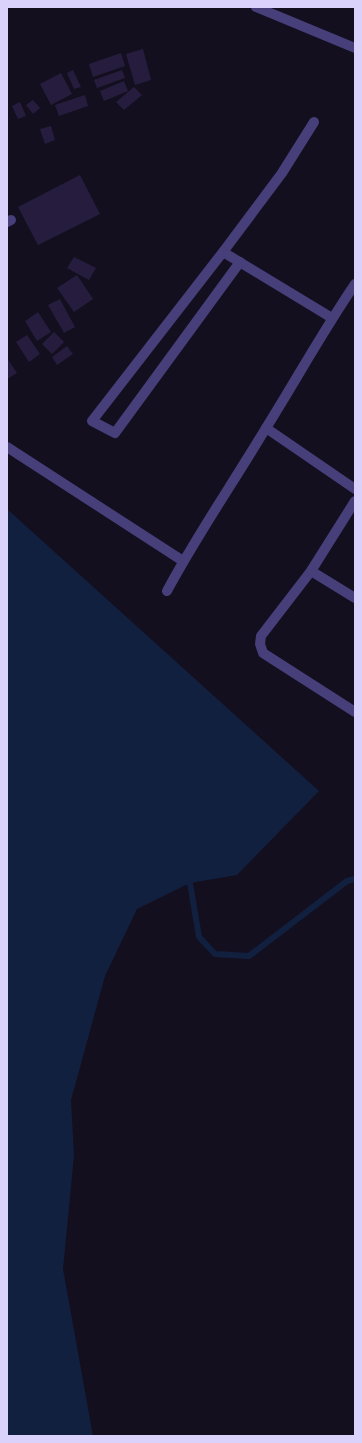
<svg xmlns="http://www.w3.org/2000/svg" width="362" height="1443" font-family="'Golos Text',sans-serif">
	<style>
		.water { fill: #122040 }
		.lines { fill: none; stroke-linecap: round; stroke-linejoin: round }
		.stream { stroke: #122040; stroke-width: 6 }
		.building { fill: #261d3e }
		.minor { stroke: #463f7a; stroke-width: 10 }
	</style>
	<rect width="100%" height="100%" fill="#130f1f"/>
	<polygon class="water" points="7,509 319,791 237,875 190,883 137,909 105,976 71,1100 74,1155 63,1269 93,1436 7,1436"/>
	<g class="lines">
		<polyline class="stream" points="190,883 199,937 215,954 249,956 347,881 355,879"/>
	</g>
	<g class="building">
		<polygon points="143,49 151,80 135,85 126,54"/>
		<polygon points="121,53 125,66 93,77 89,64"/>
		<polygon points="73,70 81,87 74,89 67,73"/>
		<polygon points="122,70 125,78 97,88 94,80"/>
		<polygon points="61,73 72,94 51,105 40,84"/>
		<polygon points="124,81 128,91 104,101 100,91"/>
		<polygon points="134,87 142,95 124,110 116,102"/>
		<polygon points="85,95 88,106 59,116 55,105"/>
		<polygon points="33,100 40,108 33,114 26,105"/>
		<polygon points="20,102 26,116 18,119 12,106"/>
		<polygon points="51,126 55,140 45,144 40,129"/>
		<polygon points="80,175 100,214 38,245 18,207"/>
		<polygon points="74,257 96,268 89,280 67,268"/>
		<polygon points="77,275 93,299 74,312 57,288"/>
		<polygon points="60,299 75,327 64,333 48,305"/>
		<polygon points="38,312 51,332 37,341 25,321"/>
		<polygon points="54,332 64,342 52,354 42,344"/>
		<polygon points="27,335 40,354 29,362 16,342"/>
		<polygon points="67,346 73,354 57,365 52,357"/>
		<polygon points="7,358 17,373 7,379"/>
	</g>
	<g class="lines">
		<g class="minor">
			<polyline points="256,7 355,48"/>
			<polyline points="7,222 11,220"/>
			<polyline points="223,252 332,318"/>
			<polyline points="240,262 115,433 92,421 223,252 282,173 314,122"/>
			<polyline points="266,428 355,489"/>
			<polyline points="7,447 183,561"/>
			<polyline points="355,501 311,571 261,636 260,644 263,653 355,712"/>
			<polyline points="311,571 355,598"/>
			<path d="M167 591C197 535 233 483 266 428 296 380 323 331 355 284"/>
		</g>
	</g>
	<rect width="362" height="1443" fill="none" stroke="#dad2fa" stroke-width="16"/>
</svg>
